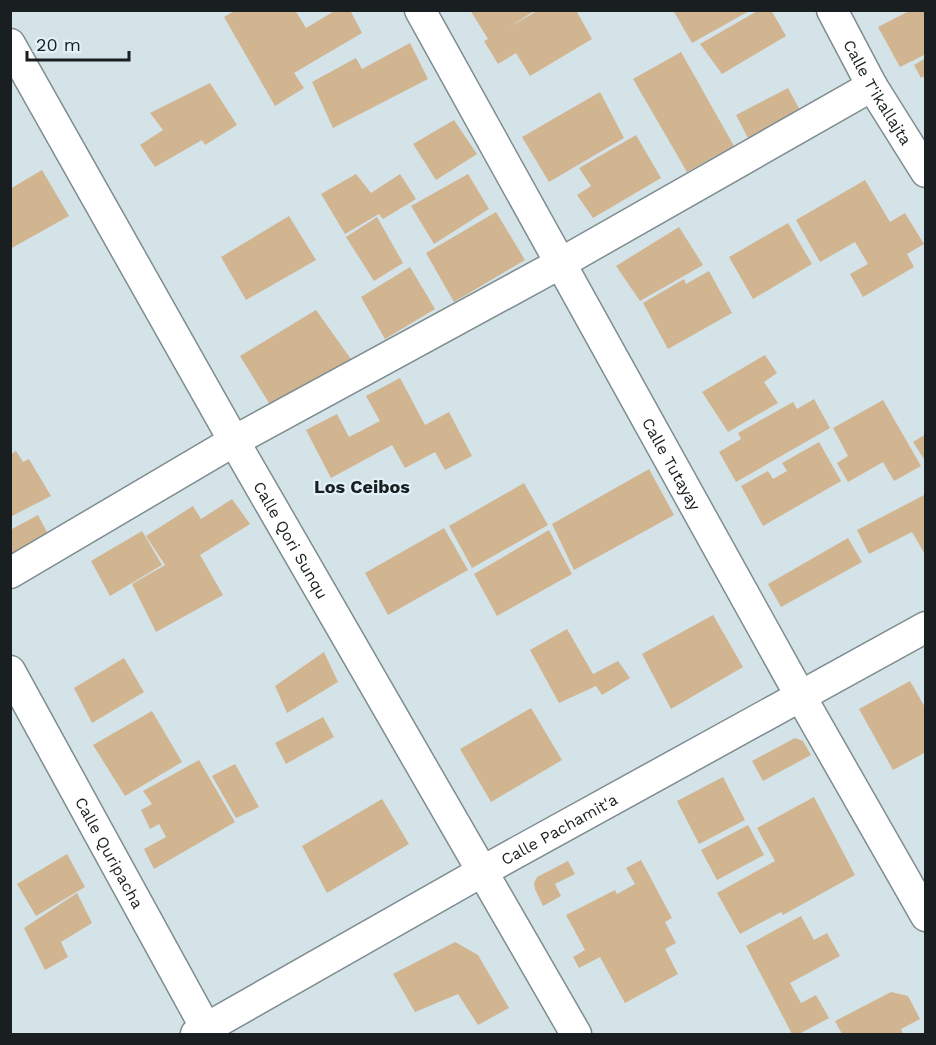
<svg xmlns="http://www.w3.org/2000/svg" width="936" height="1045" font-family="'Work Sans',sans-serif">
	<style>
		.building { fill: #d1b591 }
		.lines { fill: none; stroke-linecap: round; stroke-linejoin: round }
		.street-casing { stroke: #7e8c90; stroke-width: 33 }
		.street { stroke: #fff; stroke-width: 30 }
		.labels { text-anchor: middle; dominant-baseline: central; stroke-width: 4.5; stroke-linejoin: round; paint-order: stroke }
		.street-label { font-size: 16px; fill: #191f20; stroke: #e1f1f5 }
		.neighbourhood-label { font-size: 18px; font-weight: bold; fill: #191f20; stroke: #e1f1f5 }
	</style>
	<rect width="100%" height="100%" fill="#d4e3e8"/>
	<g class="building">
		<polygon points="236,10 295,10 306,28 336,10 350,10 362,33 294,73 304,88 275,106 224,17"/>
		<polygon points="470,10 536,10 509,27 539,10 576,10 592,39 530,76 516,53 498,64 484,41 488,39"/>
		<polygon points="673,10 751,10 692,43"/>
		<polygon points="759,10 771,10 786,36 722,74 700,44"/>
		<polygon points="911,10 926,10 926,54 900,67 878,27"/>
		<polygon points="410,43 428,79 333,128 312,82 356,58 362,69"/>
		<polygon points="681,52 734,146 687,172 633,79"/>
		<polygon points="926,58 926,75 921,78 914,65"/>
		<polygon points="210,83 237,125 205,145 202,140 155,167 140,145 163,130 150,113"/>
		<polygon points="788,88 801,112 749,140 736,115"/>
		<polygon points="600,92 624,138 549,182 522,137"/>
		<polygon points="454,120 477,154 436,180 413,144"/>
		<polygon points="636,135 661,178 593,218 577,195 591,186 579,168"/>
		<polygon points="42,170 69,216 10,249 10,189"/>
		<polygon points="356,174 371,193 400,174 416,199 383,219 379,214 345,234 321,194"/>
		<polygon points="468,174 489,209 434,244 411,206"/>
		<polygon points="865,180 890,222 905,213 924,244 907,254 914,267 863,297 850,274 868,264 855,242 820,262 796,220"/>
		<polygon points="496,212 525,260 454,302 426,253"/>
		<polygon points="289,216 316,260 246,300 221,257"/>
		<polygon points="377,217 403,263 374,281 346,237"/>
		<polygon points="788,223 812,264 753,299 729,257"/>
		<polygon points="679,227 703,265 640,301 616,266"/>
		<polygon points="410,267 435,309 385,339 361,297"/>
		<polygon points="709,271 732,313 668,349 643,303 684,279 686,284"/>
		<polygon points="316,310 351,359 272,408 240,356"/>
		<polygon points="765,355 777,373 764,382 778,403 728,432 702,392"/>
		<polygon points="400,378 425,425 449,412 472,456 445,470 435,452 405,468 392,445 331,478 306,430 337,414 349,437 380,421 366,396"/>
		<polygon points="814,399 830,428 736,482 719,452 741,439 738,433 793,402 797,409"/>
		<polygon points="883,400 921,466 894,481 883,462 848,482 837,463 848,456 833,428"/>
		<polygon points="926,434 926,462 913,442"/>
		<polygon points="819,442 841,481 763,526 741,486 768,471 773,479 787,471 782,463"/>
		<polygon points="16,451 23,462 29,459 51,496 10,517 10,455"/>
		<polygon points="649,469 674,515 574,570 552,524"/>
		<polygon points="524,483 548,525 472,568 449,526"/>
		<polygon points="926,494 926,556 912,532 869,554 857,530"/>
		<polygon points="232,499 250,524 200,555 223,595 156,632 132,584 165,565 146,536 193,506 201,519"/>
		<polygon points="38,515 48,534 10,555 10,530"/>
		<polygon points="444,528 468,570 388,615 365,573"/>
		<polygon points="549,530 572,574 497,616 474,574"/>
		<polygon points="142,531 162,565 110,596 91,561"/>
		<polygon points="848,538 862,562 781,607 768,584"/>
		<polygon points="713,615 743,667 671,709 642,654"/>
		<polygon points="567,629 593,674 618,661 630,678 602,695 596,686 559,703 530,650"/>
		<polygon points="324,652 338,682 287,713 275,686"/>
		<polygon points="124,658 144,692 92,723 74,688"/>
		<polygon points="910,681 926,709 926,752 893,770 859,709"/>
		<polygon points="531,708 562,760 491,802 460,749"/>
		<polygon points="152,711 182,762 125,796 93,745"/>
		<polygon points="323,717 334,737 286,764 275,743"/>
		<polygon points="795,738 803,741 811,755 763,781 752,761"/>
		<polygon points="199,760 235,822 154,869 144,849 166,837 159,824 150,829 141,810 152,804 143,791"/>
		<polygon points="235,764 259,807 236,818 212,776"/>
		<polygon points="723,777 745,820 699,844 677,801"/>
		<polygon points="814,797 855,875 783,915 781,912 740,934 717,893 775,861 757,828"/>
		<polygon points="382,799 409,844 327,893 302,846"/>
		<polygon points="748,825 764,855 717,880 701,850"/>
		<polygon points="67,854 85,887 36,916 17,884"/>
		<polygon points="641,860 672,918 665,922 676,943 665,949 678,974 625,1003 600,957 579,968 573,957 585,950 566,915 615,890 617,894 635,884 626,868"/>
		<polygon points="568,861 575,874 555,884 561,896 543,906 535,889 534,883 537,877"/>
		<polygon points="77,893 92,923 61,942 68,957 45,970 24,928"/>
		<polygon points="801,916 814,940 827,933 840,956 790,983 801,1003 816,995 829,1018 799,1034 792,1034 746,946"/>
		<polygon points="455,942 478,955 509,1008 478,1025 458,994 415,1012 393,974"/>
		<polygon points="891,992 908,996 920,1019 901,1029 903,1034 842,1034 835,1021"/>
	</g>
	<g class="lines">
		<defs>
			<g id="street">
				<path id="s1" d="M420 10 801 697 926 916"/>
				<path id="s2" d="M832 10 872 86 926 172"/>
				<path id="s3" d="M10 44 234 441 576 1034"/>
				<polyline points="10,573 234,441 561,263 872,86"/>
				<path id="s4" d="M10 671 209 1034"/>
				<path id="s5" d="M196 1034 483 871 926 627"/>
			</g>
		</defs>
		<use href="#street" class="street-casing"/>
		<use href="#street" class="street"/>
	</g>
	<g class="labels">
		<g class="street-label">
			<text stroke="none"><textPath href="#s2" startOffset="94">Calle T'ikallajta</textPath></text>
			<text stroke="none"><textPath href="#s1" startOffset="519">Calle Tutayay</textPath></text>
			<text stroke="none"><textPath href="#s3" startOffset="570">Calle Qori Sunqu</textPath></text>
			<text stroke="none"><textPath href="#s5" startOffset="417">Calle Pachamit'a</textPath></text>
			<text stroke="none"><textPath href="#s4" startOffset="207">Calle Quripacha</textPath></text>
		</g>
		<g class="neighbourhood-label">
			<text x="362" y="486">Los Ceibos</text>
		</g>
	</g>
	<rect width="936" height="1045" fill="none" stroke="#191f20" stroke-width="24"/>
	<path d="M27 51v9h102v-9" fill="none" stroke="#191f20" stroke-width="3"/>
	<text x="36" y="51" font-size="18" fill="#191f20" stroke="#e1f1f5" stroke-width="4.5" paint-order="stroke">20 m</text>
</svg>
